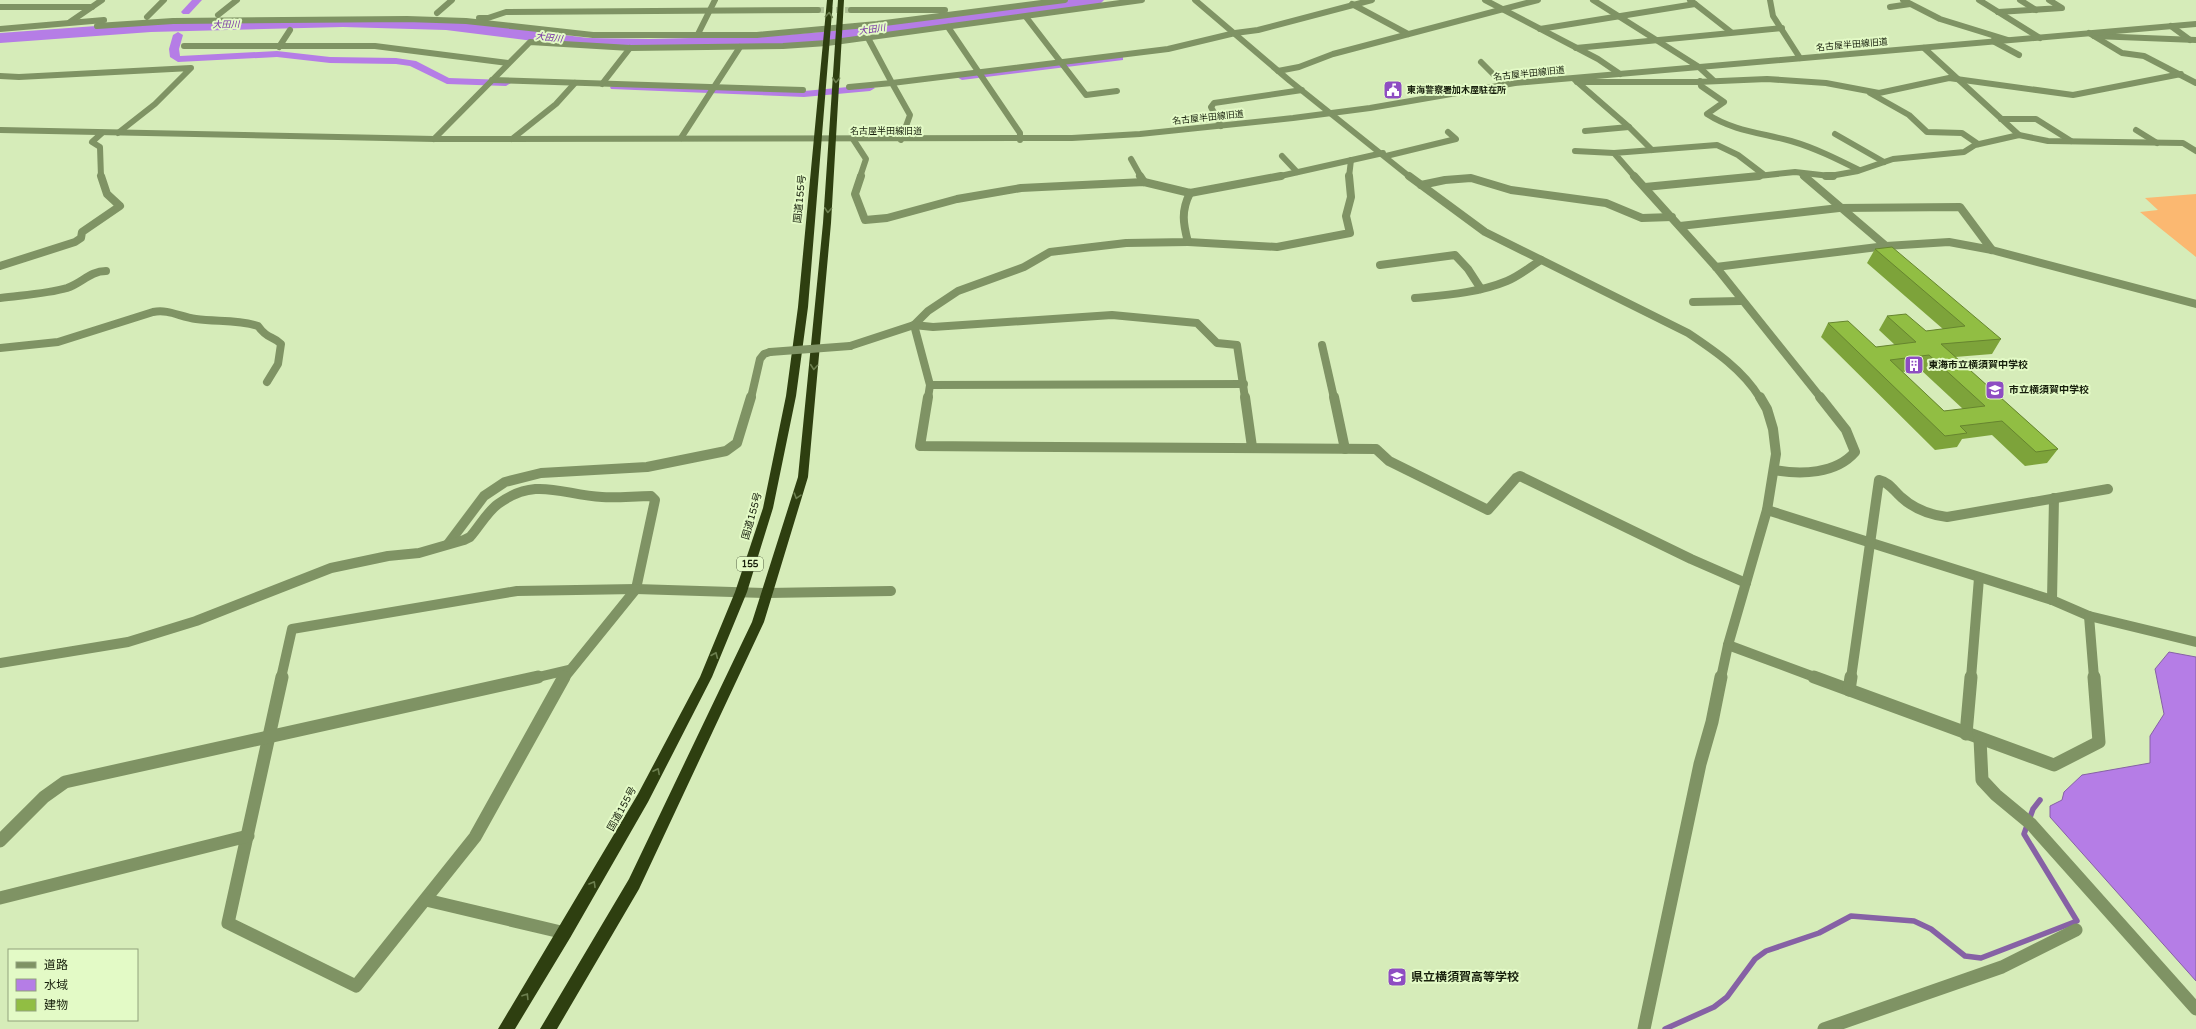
<svg xmlns="http://www.w3.org/2000/svg" width="2196" height="1029" font-family="'Varela Round','Noto Sans JP',sans-serif">
	<style>
		.green { fill: #fbb871 }
		.water { fill: #b57de6; stroke: #8661a5 }
		.lines { fill: none; stroke-linecap: round; stroke-linejoin: round }
		.stream { stroke: #8661a5; stroke-width: 5.5 }
		.canal { fill: #b57de6; fill-rule: evenodd }
		.river { fill: #b57de6; fill-rule: evenodd }
		.minor-tunnel { stroke: #b0c396; stroke-width: 6; stroke-dasharray: 6 3; stroke-linecap: butt }
		.minor-far3 { stroke: #7f9364; stroke-width: 6 }
		.minor-far2 { stroke: #7f9364; stroke-width: 8 }
		.minor-far1 { stroke: #7f9364; stroke-width: 10 }
		.minor { stroke: #7f9364; stroke-width: 13 }
		.tertiary-far3 { stroke: #7f9364; stroke-width: 6 }
		.tertiary-far2 { stroke: #7f9364; stroke-width: 8 }
		.tertiary-far1 { stroke: #7f9364; stroke-width: 10 }
		.tertiary { stroke: #7f9364; stroke-width: 13 }
		.trunk { fill: #2e3f10; fill-rule: evenodd }
		.minor-bridge { stroke: #7f9364; stroke-width: 8 }
		.wall { fill: #7da33a; fill-rule: evenodd }
		.building { fill: #91be43; stroke: #66852f; fill-rule: evenodd }
		.oneway { stroke: #6d8050 }
		.labels { text-anchor: middle; dominant-baseline: central; stroke-width: 4; stroke-linejoin: round; paint-order: stroke }
		.far-water-label { font-size: 9px; font-style: italic; fill: #7229a5; stroke: #e3fac6 }
		.far-street-label { font-size: 9px; fill: #171f0c; stroke: #e3fac6 }
		.far-poi-label { font-size: 9px; font-weight: bold; fill: #171f0c; stroke: #e3fac6; text-anchor: start }
		.shield { fill: #e3fac6; stroke: #546144; stroke-width: 1 }
		.shield-label { font-size: 9px; font-weight: bold; fill: #171f0c }
		.street-label { font-size: 10px; fill: #171f0c; stroke: #e3fac6 }
		.poi-label { font-size: 10px; font-weight: bold; fill: #171f0c; stroke: #e3fac6; text-anchor: start }
		.near-poi-label { font-size: 12px; font-weight: bold; fill: #171f0c; stroke: #e3fac6; text-anchor: start }
	</style>
	<rect width="100%" height="100%" fill="#d6ecb9"/>
	<polygon class="green" points="2196,194 2196,257 2140,212 2158,210 2145,198"/>
	<polygon class="water" points="2169,652 2196,657 2196,981 2050,817 2050,806 2062,800 2064,792 2082,775 2150,763 2150,736 2164,714 2155,669"/>
	<g class="lines">
		<polyline class="stream" points="1665,1029 1714,1007 1727,997 1755,959 1766,951 1819,933 1851,916 1914,921 1931,929 1965,956 1981,958 2077,921 2024,834 2033,809 2040,800"/>
		<g class="canal">
			<polygon points="192,0 202,0 189,14 183,14 181,12"/>
			<polygon points="178,32 183,35 179,49 180,56 277,51 330,57 396,58 416,61 449,78 506,80 511,83 506,86 447,84 410,66 396,64 330,63 277,57 178,62 170,57 169,49 173,35"/>
			<polygon points="1120,55 1123,56 1123,60 962,80 957,77 962,74"/>
			<polygon points="615,84 804,91 870,85 875,88 870,91 804,97 611,89 610,87"/>
		</g>
		<polygon class="river" points="1062,0 1104,0 1101,3 1096,5 833,41 769,46 649,49 588,48 446,30 343,27 151,32 0,43 0,33 151,22 343,17 446,20 588,38 649,39 769,36 833,31"/>
		<polyline class="minor-tunnel" points="818,10 851,10"/>
		<g class="minor-far3">
			<polyline points="1485,0 1598,59 1620,74"/>
			<polyline points="1593,0 1699,67 1713,80"/>
			<polyline points="1690,0 1731,32"/>
			<polyline points="1770,0 1773,16 1800,58"/>
			<polyline points="1903,0 1940,19 2008,40"/>
			<polyline points="2020,0 2036,10"/>
			<polyline points="1352,4 1408,34"/>
			<polyline points="0,7 92,7"/>
			<polyline points="1890,7 1910,4"/>
			<polyline points="851,10 945,10"/>
			<polyline points="1998,12 2062,8 2049,0"/>
			<polyline points="437,13 452,0"/>
			<polyline points="218,15 237,0"/>
			<polyline points="147,17 164,0"/>
			<polyline points="1026,17 1086,95 1117,91"/>
			<polyline points="479,18 488,18 506,12 818,10"/>
			<polyline points="70,22 102,0"/>
			<polyline points="97,26 173,21 407,19 466,21 593,35 757,35 877,24 1065,0"/>
			<polyline points="2171,26 2190,40"/>
			<polyline points="948,27 1020,133 1020,140"/>
			<polyline points="0,29 104,20"/>
			<polyline points="1540,29 1695,4"/>
			<polyline points="2089,33 2122,53 2144,56 2196,83"/>
			<polyline points="698,34 715,0"/>
			<polyline points="2094,36 2196,40"/>
			<polyline points="868,38 892,83 1168,49 1235,33 1258,30 1372,0"/>
			<polyline points="1993,41 2019,55"/>
			<polyline points="184,46 375,46 508,63"/>
			<polyline points="279,47 290,30"/>
			<polyline points="1576,48 1782,28"/>
			<polyline points="1924,48 2019,135"/>
			<polyline points="1481,62 1504,85"/>
			<polyline points="1278,71 1299,67 1333,54 1538,0"/>
			<polyline points="0,76 19,77 191,68 155,104 118,133"/>
			<polyline points="492,80 803,90"/>
			<polyline points="1575,80 1629,127 1652,150"/>
			<path d="M1700 81 1701 86 1724 102 1707 114C1733 131 1762 133 1791 141 1815 148 1837 159 1859 170"/>
			<polyline points="1577,82 1697,82 1767,79 1826,83 1879,93 1949,78 2073,95 2181,74"/>
			<polyline points="602,84 630,48"/>
			<polyline points="849,87 892,83 910,115 901,140"/>
			<polyline points="1870,93 1909,115 1927,132 1962,133 1978,144"/>
			<polyline points="2001,119 2036,119 2071,141"/>
			<polyline points="1221,126 1211,107 1214,103 1302,90"/>
			<polyline points="2136,130 2157,143"/>
			<polyline points="1585,131 1629,127"/>
			<polyline points="1835,134 1884,162"/>
			<polyline points="681,138 740,47"/>
			<polyline points="434,139 530,42 630,48 783,46 827,43 1142,0"/>
			<polyline points="512,139 556,104 575,83"/>
			<polyline points="853,139 866,159 860,177"/>
			<polyline points="1575,151 1614,153"/>
			<polyline points="1282,156 1297,172"/>
			<polyline points="1386,156 1456,139 1448,132"/>
			<polyline points="1131,159 1141,177"/>
			<polyline points="1802,174 1805,177"/>
			<polyline points="101,177 100,147 92,142 102,133"/>
			<polyline points="1276,177 1383,153"/>
			<polyline points="1349,177 1351,160"/>
			<polyline points="1635,177 1614,153 1717,145 1738,155 1763,174"/>
			<polyline points="1749,177 1795,172 1830,176 1858,171 1893,159 1964,152 1975,145 2019,135 2048,141 2183,143 2196,151"/>
		</g>
		<g class="minor-far2">
			<polyline points="861,176 855,194 865,220 887,218 957,199 1021,188 1144,182 1190,193 1281,176"/>
			<polyline points="1140,176 1144,182"/>
			<polyline points="1634,176 1716,267 1821,398"/>
			<polyline points="1804,176 1886,246"/>
			<polyline points="1826,176 1833,176"/>
			<polyline points="1421,185 1445,180 1471,178 1511,190 1606,203 1642,218 1672,217"/>
			<polyline points="1645,187 1759,176"/>
			<polyline points="1680,226 1839,208 1960,207 1992,250"/>
			<polyline points="1188,242 1277,247 1350,233 1346,216 1351,197 1349,176"/>
			<polyline points="1380,265 1455,255 1468,269 1481,289"/>
			<polyline points="0,266 75,242 81,238 82,232 120,206 107,194 101,176"/>
			<polyline points="1716,267 1886,246 1949,242 1992,250 2196,304"/>
			<path d="M0 298C22 295 46 294 67 288 82 283 90 271 106 271"/>
			<path d="M1415 298C1446 295 1478 293 1507 281 1519 276 1530 267 1541 260"/>
			<polyline points="1693,302 1741,301"/>
			<polyline points="914,325 930,385 928,398"/>
			<path d="M914 325 928 311 958 291 1024 267 1050 252 1126 243 1188 242C1183 223 1181 211 1190 193"/>
			<polyline points="1322,345 1334,398"/>
			<polyline points="850,346 914,325 933,327 1112,315 1197,323 1217,343 1237,345 1245,398"/>
			<path d="M0 348 58 342 153 312C169 309 180 317 196 319 217 322 237 319 258 326 268 340 272 335 281 344L278 364 267 382"/>
			<polyline points="930,385 1244,384"/>
			<polyline points="751,398 760,359 764,354 770,352"/>
		</g>
		<g class="minor-far1">
			<polyline points="928,397 920,446 1376,449 1389,461 1488,510 1516,478 1520,476 1691,559 1746,583"/>
			<polyline points="1245,397 1252,447"/>
			<polyline points="1334,397 1345,449"/>
			<path d="M1774 470C1801 475 1836 474 1855 452L1846 430 1820 397"/>
			<polyline points="1767,510 2052,600 2089,616 2196,642"/>
			<polyline points="448,544 484,496 505,482 541,473 647,467 726,451 737,443 751,397"/>
			<polyline points="636,589 767,593 891,591"/>
			<polyline points="2052,600 2054,498"/>
			<polyline points="2089,616 2094,678"/>
			<polyline points="1728,645 1817,678"/>
			<path d="M0 663 128 642 196 621 331 568 388 556 419 553 464 540 470 537C479 527 487 512 498 504 536 476 562 495 602 497 618 498 635 496 651 496L655 500 636 589"/>
			<polyline points="281,678 292,629 517,591 636,589"/>
			<polyline points="534,678 568,670"/>
			<polyline points="564,678 636,589"/>
			<path d="M1851 678 1879 480C1889 482 1894 491 1901 497 1914 509 1930 515 1947 517L2108 489"/>
			<polyline points="1971,678 1979,578"/>
		</g>
		<g class="minor">
			<polyline points="282,677 228,923 356,986 475,837 564,677"/>
			<polyline points="1814,677 2054,765 2099,742 2094,677"/>
			<polyline points="1849,690 1851,677"/>
			<polyline points="1966,734 1971,677"/>
			<polyline points="1980,739 1982,780 1996,795 2031,824 2196,1009"/>
			<polyline points="0,841 44,797 65,782 538,677"/>
			<polyline points="0,898 248,836"/>
			<polyline points="426,900 565,933"/>
			<polyline points="1824,1029 2002,967 2076,930"/>
		</g>
		<g class="tertiary-far3">
			<polyline points="1195,0 1290,81 1410,177"/>
			<polyline points="1979,0 2040,38"/>
			<polyline points="0,130 434,139 1072,138 1140,134 1293,118 1370,108 1515,83 2196,24"/>
		</g>
		<path class="tertiary-far2" d="M1409 176 1485 232 1688 333C1715 351 1743 370 1760 398"/>
		<polyline class="tertiary-far1" points="1721,678 1728,645 1767,510 1776,454 1773,429 1767,409 1760,397"/>
		<polyline class="tertiary" points="1644,1029 1700,764 1712,722 1721,677"/>
		<g class="trunk">
			<polygon points="827,0 833,0 808,307 796,396 773,508 747,592 712,677 648,802 570,938 515,1029 498,1029 638,794 700,677 735,592 763,508 786,396 798,307"/>
			<polygon points="838,0 844,0 831,223 808,477 764,622 639,889 557,1029 540,1029 629,879 752,622 798,477 823,223"/>
		</g>
		<polyline class="minor-bridge" points="770,352 850,346"/>
	</g>
	<path class="wall" d="M1875 249 2001 339 1992 354 1955 357 2058 449 2047 463 2025 466 1992 435 1962 439 1957 447 1935 450 1821 337 1828 323 1876 347 1895 345 1879 330 1887 316 1926 331 1943 329 1867 263ZM1921 370 1963 409 1944 411 1902 372Z"/>
	<path class="building" d="M1892 247 2001 339 1941 344 2058 449 2036 452 2002 421 1960 426 1967 433 1945 436 1828 323 1848 321 1876 347 1916 342 1887 316 1906 314 1926 331 1965 326 1875 249ZM1929 355 1985 406 1944 411 1890 360Z"/>
	<defs><path id="oneway-chevron" d="M-2-3.5L2.5 0L-2 3.5" fill="none" stroke-width="1.6" stroke-linecap="round" stroke-linejoin="round"/></defs>
	<g class="oneway">
		<use href="#oneway-chevron" transform="translate(829 15) rotate(-85)"/>
		<use href="#oneway-chevron" transform="translate(836 80) rotate(93)"/>
		<use href="#oneway-chevron" transform="translate(828 210) rotate(94)"/>
		<use href="#oneway-chevron" transform="translate(814 367) rotate(95)"/>
		<use href="#oneway-chevron" transform="translate(797 496) rotate(107)"/>
		<use href="#oneway-chevron" transform="translate(715 655) rotate(-67)"/>
		<use href="#oneway-chevron" transform="translate(657 771) rotate(-63)"/>
		<use href="#oneway-chevron" transform="translate(593 884) rotate(-60)"/>
		<use href="#oneway-chevron" transform="translate(526 996) rotate(-58)"/>
	</g>
	<defs>
		<symbol id="civic-square" viewBox="-11 -11 22 22"><rect x="-9" y="-9" width="18" height="18" rx="4" fill="#8e4dc2" stroke="#e3fac6"/><path d="M-.6-6.5H3V-4.5H.6V-3L4-1V1h2V6H-6V1h2V-1L-.6-3ZM-1.2 2.5V6h2.4V2.5Z" fill="#fff"/></symbol>
		<symbol id="building-square" viewBox="-11 -11 22 22"><rect x="-9" y="-9" width="18" height="18" rx="4" fill="#8e4dc2" stroke="#e3fac6"/><path d="M-4-6H4V6H1V3H-1V6H-4ZM-2.5-4.3h1.7v1.8h-1.7ZM.8-4.3h1.7v1.8H.8ZM-2.5-1h1.7V.8h-1.7ZM.8-1h1.7V.8H.8Z" fill="#fff"/></symbol>
		<symbol id="school-square" viewBox="-11 -11 22 22"><rect x="-9" y="-9" width="18" height="18" rx="4" fill="#8e4dc2" stroke="#e3fac6"/><path d="M0-5L7-2L0 1L-7-2ZM-4 1L0 2.5L4 1V4Q0 6-4 4Z" fill="#fff"/></symbol>
	</defs>
	<g fill-rule="evenodd">
		<use href="#civic-square" x="1382" y="79" width="22" height="22"/>
		<use href="#building-square" x="1903" y="354" width="22" height="22"/>
		<use href="#school-square" x="1984" y="379" width="22" height="22"/>
		<use href="#school-square" x="1386" y="966" width="22" height="22"/>
	</g>
	<g class="labels">
		<g class="far-water-label">
			<text transform="translate(226 25) rotate(-1)">大田川</text>
			<text transform="translate(872 30) rotate(-8)">大田川</text>
			<text transform="translate(549 38) rotate(7)">大田川</text>
		</g>
		<g class="far-street-label">
			<text transform="translate(1852 45) rotate(-5)">名古屋半田線旧道</text>
			<text transform="translate(1529 74) rotate(-6)">名古屋半田線旧道</text>
			<text transform="translate(1208 118) rotate(-6)">名古屋半田線旧道</text>
			<text x="886" y="131">名古屋半田線旧道</text>
		</g>
		<g class="far-poi-label">
			<text x="1407" y="90">東海警察署加木屋駐在所</text>
		</g>
		<rect class="shield" x="737" y="557" width="26" height="14" rx="3"/>
		<g class="shield-label">
			<text x="750" y="564">155</text>
		</g>
		<g class="street-label">
			<text transform="translate(800 199) rotate(-84)">国道155号</text>
			<text transform="translate(752 516) rotate(-74)">国道155号</text>
			<text transform="translate(622 809) rotate(-61)">国道155号</text>
		</g>
		<g class="poi-label">
			<text x="1928" y="365">東海市立横須賀中学校</text>
			<text x="2009" y="390">市立横須賀中学校</text>
		</g>
		<g class="near-poi-label">
			<text x="1411" y="977">県立横須賀高等学校</text>
		</g>
	</g>
	<rect x="8" y="949" width="130" height="72" fill="#e3fac6" stroke="#91a27c"/>
	<rect x="16" y="962" width="20" height="6" fill="#7f9364" stroke="#91a27c"/>
	<text x="44" y="969" font-size="12" fill="#171f0c">道路</text>
	<rect x="16" y="979" width="20" height="12" fill="#b57de6" stroke="#91a27c"/>
	<text x="44" y="989" font-size="12" fill="#171f0c">水域</text>
	<rect x="16" y="999" width="20" height="12" fill="#91be43" stroke="#91a27c"/>
	<text x="44" y="1009" font-size="12" fill="#171f0c">建物</text>
</svg>
